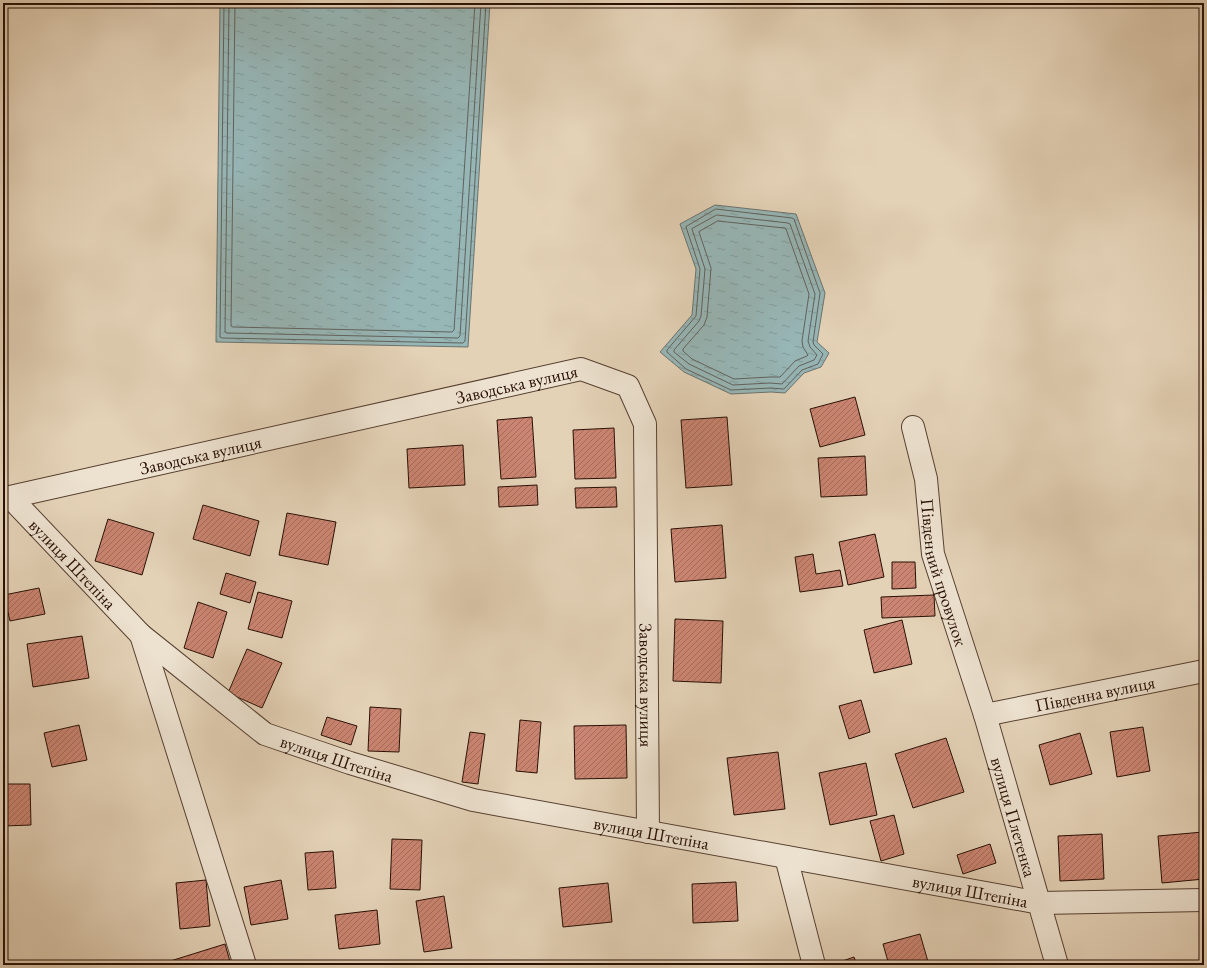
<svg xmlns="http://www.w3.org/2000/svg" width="1207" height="968" font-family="'EB Garamond',serif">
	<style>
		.water { fill: url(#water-ripples); stroke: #6b736f }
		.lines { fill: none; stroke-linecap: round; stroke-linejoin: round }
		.shore { stroke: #60625d; stroke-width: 1 }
		.building { fill: url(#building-hatch); stroke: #280f04 }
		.minor-casing { stroke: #574031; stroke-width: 24 }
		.minor { stroke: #ede2d0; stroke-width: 22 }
		.labels { text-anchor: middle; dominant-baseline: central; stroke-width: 3.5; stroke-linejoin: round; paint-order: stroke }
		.street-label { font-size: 18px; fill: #280f04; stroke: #ede2d0 }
	</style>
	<defs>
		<pattern id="water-ripples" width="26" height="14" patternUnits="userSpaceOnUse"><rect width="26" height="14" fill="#97b6b6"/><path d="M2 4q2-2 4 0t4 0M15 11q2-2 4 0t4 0" fill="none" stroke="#829b9b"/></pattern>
		<pattern id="building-hatch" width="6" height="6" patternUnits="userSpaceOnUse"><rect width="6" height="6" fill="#cb8572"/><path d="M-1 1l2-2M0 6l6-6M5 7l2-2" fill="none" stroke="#a56b5b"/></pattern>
	</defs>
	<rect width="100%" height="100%" fill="#e4d2b7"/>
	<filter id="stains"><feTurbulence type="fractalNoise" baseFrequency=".005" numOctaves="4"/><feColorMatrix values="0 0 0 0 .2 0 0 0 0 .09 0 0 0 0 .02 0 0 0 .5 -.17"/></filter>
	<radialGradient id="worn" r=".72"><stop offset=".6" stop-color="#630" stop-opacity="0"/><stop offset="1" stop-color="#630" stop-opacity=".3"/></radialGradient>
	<g class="water">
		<polygon points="220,3 490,3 468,347 216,342"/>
		<polygon points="715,205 796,214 825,293 817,342 829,353 821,367 804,373 785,393 771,392 731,394 684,372 660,352 692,315 696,269 680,224"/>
	</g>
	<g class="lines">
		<g class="shore">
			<polyline points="224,3 220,337 222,338 463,343 465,341 486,3"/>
			<polyline points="229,3 225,332 227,333 458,338 460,336 481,3"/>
			<polyline points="235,3 231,326 233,327 452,332 454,330 475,3"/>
			<polygon points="716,209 792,218 794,219 820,293 813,342 814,345 823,354 818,364 802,370 784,389 771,388 731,390 686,369 667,352 667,350 696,316 700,269 686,227"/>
			<polygon points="717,215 788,223 790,224 815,294 808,341 810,347 817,355 814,360 799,366 782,384 770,383 733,385 689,364 674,352 674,350 699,321 701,316 705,269 692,229"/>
			<polygon points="718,221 784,228 786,229 809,294 802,341 803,347 808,355 807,356 795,361 780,377 770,377 734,379 692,359 683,351 683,349 704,325 707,317 711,268 699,232"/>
		</g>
	</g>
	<g class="building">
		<polygon points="855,397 865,435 820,447 810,409"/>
		<polygon points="532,417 536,477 501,479 497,420"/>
		<polygon points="727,417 732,485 686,488 681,420"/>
		<polygon points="614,428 616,478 575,479 573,430"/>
		<polygon points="463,445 465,485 409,488 407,449"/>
		<polygon points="865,456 867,495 821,497 818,458"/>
		<polygon points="537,485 538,505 499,507 498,487"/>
		<polygon points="616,487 617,507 576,508 575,488"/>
		<polygon points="203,505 259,521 250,556 193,539"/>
		<polygon points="287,513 336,522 328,565 279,555"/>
		<polygon points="108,519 154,533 142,575 95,561"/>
		<polygon points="722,525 726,578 675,582 671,529"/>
		<polygon points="875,534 884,577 848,585 839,542"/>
		<polygon points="813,554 816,574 840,570 843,586 800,592 795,557"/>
		<polygon points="892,562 915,562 916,588 892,589"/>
		<polygon points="226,573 256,582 250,603 220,594"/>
		<polygon points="39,588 45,614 10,621 4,595"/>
		<polygon points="258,592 292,601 282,638 248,629"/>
		<polygon points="934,595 935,616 882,618 881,597"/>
		<polygon points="198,602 227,612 213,658 184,648"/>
		<polygon points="675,619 723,621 721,683 673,681"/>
		<polygon points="902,620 912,664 874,673 864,630"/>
		<polygon points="82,636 89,678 33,687 27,644"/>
		<polygon points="247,649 282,663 262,708 228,693"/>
		<polygon points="861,700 870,732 849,739 839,706"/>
		<polygon points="370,707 401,709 399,752 368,751"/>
		<polygon points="327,717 357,726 351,745 321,735"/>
		<polygon points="520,720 541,722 537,773 516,771"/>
		<polygon points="79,725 87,760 52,767 44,733"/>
		<polygon points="626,725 627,778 575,779 574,726"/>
		<polygon points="1143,727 1150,771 1117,777 1110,732"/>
		<polygon points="470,732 485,734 478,784 462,782"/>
		<polygon points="1080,733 1092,774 1050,785 1039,745"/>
		<polygon points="946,738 964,792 913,808 895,754"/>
		<polygon points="778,752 785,809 734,815 727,758"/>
		<polygon points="866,763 877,815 830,825 819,773"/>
		<polygon points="3,784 30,784 31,825 4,826"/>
		<polygon points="894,815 904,854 881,861 870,821"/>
		<polygon points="1203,832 1204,848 1204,879 1162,883 1158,836"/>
		<polygon points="1102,834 1104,879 1060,881 1058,836"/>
		<polygon points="392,839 422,840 420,890 390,889"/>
		<polygon points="990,844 996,863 963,874 957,855"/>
		<polygon points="333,851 336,888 308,890 305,853"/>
		<polygon points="206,880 210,926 180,929 176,883"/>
		<polygon points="281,880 288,919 251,925 244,887"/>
		<polygon points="736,882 738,921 693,923 692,884"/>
		<polygon points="608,883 612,922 563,927 559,888"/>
		<polygon points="444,896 452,948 424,952 416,901"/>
		<polygon points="377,910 380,944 339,949 335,915"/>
		<polygon points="920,934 929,965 889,965 883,944"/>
		<polygon points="225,944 231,965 165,965 164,963"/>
		<polygon points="854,957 857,965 831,965"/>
	</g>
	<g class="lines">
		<defs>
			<g id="minor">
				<path id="s1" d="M913 427 926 479 933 554 985 715 1057 965"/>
				<path id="s2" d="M10 497 581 369 628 386 645 424 648 832"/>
				<path id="s3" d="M3 499 10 497 141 635 265 734 350 763 473 800 1040 903 1204 900"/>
				<polyline points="141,635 245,965"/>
				<path id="s4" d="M985 715 1204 671"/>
				<polyline points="786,857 814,965"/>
			</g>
		</defs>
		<use href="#minor" class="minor-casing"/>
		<use href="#minor" class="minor"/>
	</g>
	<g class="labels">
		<g class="street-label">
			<text stroke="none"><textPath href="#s2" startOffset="519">Заводська вулиця</textPath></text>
			<text stroke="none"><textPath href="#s2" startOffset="195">Заводська вулиця</textPath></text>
			<text stroke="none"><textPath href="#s3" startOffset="99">вулиця Штепіна</textPath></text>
			<text stroke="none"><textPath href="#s1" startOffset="149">Південний провулок</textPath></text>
			<text stroke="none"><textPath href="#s2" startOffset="938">Заводська вулиця</textPath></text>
			<text stroke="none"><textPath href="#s4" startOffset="112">Південна вулиця</textPath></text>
			<text stroke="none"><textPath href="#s3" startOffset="432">вулиця Штепіна</textPath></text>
			<text stroke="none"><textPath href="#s1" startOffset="404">вулиця Плетенка</textPath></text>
			<text stroke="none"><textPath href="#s3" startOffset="756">вулиця Штепіна</textPath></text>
			<text stroke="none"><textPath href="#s3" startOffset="1080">вулиця Штепіна</textPath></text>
		</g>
	</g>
	<rect width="1207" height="968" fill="none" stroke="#e4d2b7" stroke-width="16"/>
	<rect x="4" y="4" width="1199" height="960" fill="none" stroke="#280f04" stroke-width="2"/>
	<rect x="8" y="8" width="1191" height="952" fill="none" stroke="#280f04"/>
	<rect width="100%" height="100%" filter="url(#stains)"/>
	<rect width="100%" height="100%" fill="url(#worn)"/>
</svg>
